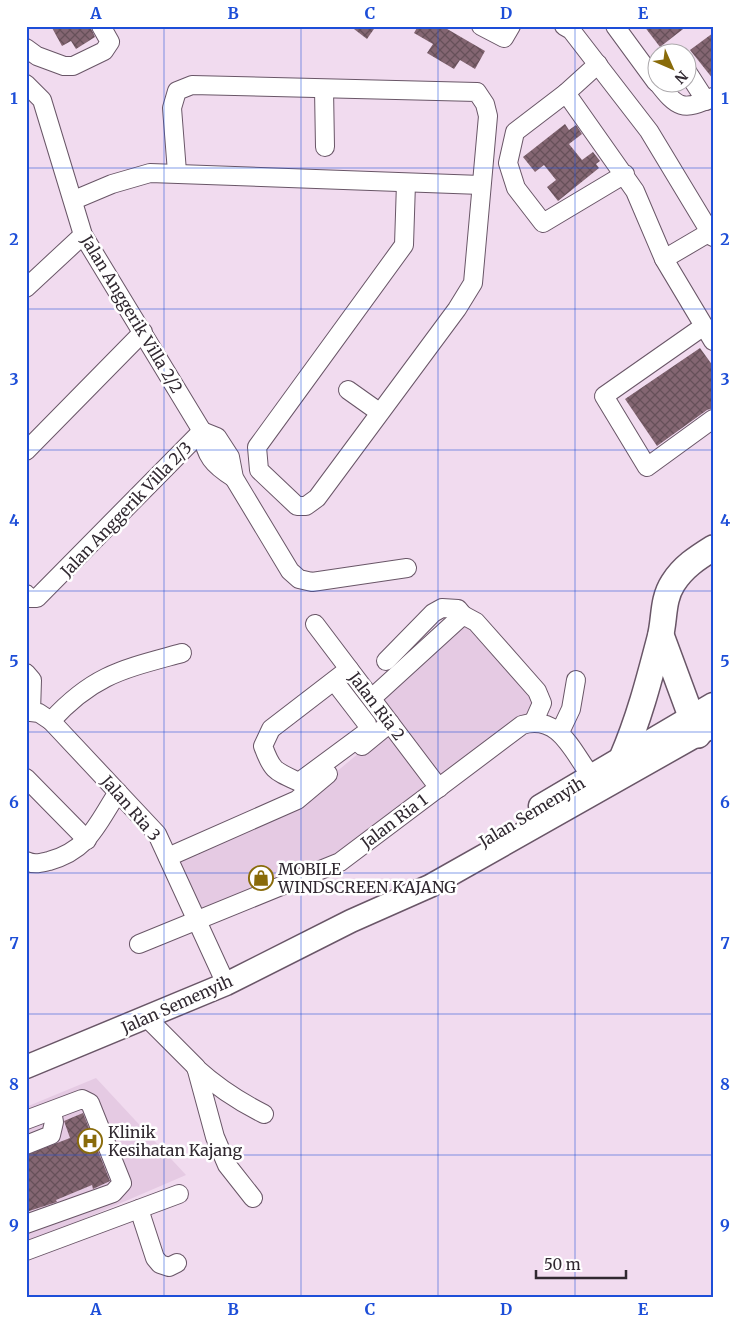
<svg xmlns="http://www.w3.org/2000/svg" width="739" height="1323" font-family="Merriweather,serif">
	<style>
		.built { fill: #e5cae3 }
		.building { fill: url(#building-cross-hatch) }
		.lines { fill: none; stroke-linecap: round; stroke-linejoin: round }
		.minor-casing { stroke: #695667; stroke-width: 20 }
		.major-casing { stroke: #695667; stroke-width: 25 }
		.highway-casing { stroke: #695667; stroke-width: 28 }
		.minor { stroke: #fff; stroke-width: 18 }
		.major { stroke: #fff; stroke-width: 22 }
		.highway { stroke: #fff; stroke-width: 25 }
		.grid { fill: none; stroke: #1d4ed8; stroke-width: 1; stroke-opacity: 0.55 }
		.labels { text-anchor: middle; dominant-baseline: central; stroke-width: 5; stroke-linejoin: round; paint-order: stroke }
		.street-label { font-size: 16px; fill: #302830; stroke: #fff }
		.poi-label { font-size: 16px; fill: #302830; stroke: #fff; text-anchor: start }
		.neatline { fill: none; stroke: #1d4ed8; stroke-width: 2 }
		.grid-label { font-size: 16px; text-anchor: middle; font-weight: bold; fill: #1d4ed8 }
	</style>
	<defs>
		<pattern id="building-cross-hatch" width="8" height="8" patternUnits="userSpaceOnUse" patternTransform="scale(1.25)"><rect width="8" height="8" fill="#846672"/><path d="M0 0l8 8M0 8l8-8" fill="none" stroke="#665059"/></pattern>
	</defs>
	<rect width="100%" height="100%" fill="#f1dbef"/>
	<g class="built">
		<polygon points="463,619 539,703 440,781 337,858 201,915 175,858 299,803 395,723 377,697"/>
		<polygon points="96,1078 186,1175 35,1240 26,1239 26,1107"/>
	</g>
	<g class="building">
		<polygon points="51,26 90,26 95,37 76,49 71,41 62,46"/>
		<polygon points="350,26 376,26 367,39"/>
		<polygon points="418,26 442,26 485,51 475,69 460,60 454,69 427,53 433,44 414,33"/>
		<polygon points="644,26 687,26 660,47"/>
		<polygon points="713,33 713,79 690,50"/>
		<polygon points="565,124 569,130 576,125 582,134 569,144 582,160 593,152 600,161 596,164 599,168 558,201 547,187 556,180 544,165 535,172 523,157"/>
		<polygon points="700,348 713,366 713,408 707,410 657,446 625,399"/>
		<polygon points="83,1113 110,1181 93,1189 92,1185 56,1200 57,1202 26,1212 26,1155 70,1138 64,1121"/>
	</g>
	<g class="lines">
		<defs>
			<g id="minor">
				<polyline points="481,26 504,38 511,26"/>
				<polyline points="564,26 571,30 649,131 713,237"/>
				<polyline points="615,26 656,82"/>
				<polyline points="26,48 37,56 64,66 73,66 104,51 110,42 101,26"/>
				<polyline points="686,70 706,101"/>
				<path d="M657 82C677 108 683 112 713 97"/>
				<path d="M26 84 42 100 83 235 202 431C205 456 213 465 234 478"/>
				<polyline points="324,89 325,147"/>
				<polyline points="566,93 598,64"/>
				<polyline points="177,172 172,108 177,91 192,85 477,92 485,104 488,116 473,283 457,309 317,498 306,506 297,506 259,470 257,447 404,245 406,183"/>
				<polyline points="625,174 543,223 516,188 508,163 515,132 566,93 635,191 664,259"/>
				<polyline points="74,200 112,184 150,173 481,185"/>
				<polyline points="710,232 664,259 713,341"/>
				<polyline points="26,288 83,235"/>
				<polyline points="704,326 604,396 647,467 713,419"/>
				<polyline points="348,390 379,412"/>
				<polyline points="202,431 217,437 230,457 234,478 290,571 299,579 312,582 407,568"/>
				<polyline points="26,451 143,332"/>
				<polyline points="26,594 29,598 37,598 202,431"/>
				<polyline points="315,624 439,788"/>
				<polyline points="386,661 433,613 442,608 458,609 463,615"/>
				<polyline points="26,673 32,680 31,712"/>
				<path d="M334 681 367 724 368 731 299 782C275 771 272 771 263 746L271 729 349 669"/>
				<polyline points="372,698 463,615 476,622 537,691 542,703 534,721"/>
				<polyline points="31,712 39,713 51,721 157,834 226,984"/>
				<path d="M51 721C94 674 124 669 182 653"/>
				<polyline points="560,732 571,709 576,680"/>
				<polyline points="362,746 390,723"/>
				<polyline points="26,778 87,840"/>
				<polyline points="168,857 297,800 328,774"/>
				<path d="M26 861C35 865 40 863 49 861 89 850 97 824 118 792"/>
				<path d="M139 944 340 862 522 725C559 714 572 751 591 776"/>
				<polyline points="147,1018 196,1067 215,1137 227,1165 253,1198"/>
				<path d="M196 1068C217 1087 238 1101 264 1114"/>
				<polyline points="26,1120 82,1099 90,1103 122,1183 113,1193 26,1224"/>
				<polyline points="26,1145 51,1135 54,1122 52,1111"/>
				<polyline points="139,1209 155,1258 160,1264 169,1267 177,1263"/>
				<polyline points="26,1251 179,1194"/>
			</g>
			<g id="major">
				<polyline points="540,806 713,704"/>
				<polyline points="26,1067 226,984 351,921 430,886 713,726"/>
			</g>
			<g id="highway">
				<polyline points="661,635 698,735"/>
				<path d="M622 758C639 719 649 680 660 638 665 619 662 600 673 583 683 567 697 558 713 548"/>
			</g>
		</defs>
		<use href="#minor" class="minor-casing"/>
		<use href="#major" class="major-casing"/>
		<use href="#highway" class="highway-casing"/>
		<use href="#minor" class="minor"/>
		<use href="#major" class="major"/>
		<use href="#highway" class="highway"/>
	</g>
	<path class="grid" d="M164 26V1297M301 26V1297M438 26V1297M575 26V1297M26 168H713M26 309H713M26 450H713M26 591H713M26 732H713M26 873H713M26 1014H713M26 1155H713"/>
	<defs>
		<symbol id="shop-ring" viewBox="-11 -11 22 22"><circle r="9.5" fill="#fff" stroke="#896b0a" stroke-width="1.5"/><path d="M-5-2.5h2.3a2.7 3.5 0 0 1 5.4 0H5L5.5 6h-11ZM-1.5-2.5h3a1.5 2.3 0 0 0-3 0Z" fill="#896b0a"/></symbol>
		<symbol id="hospital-ring" viewBox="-11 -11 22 22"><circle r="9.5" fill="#fff" stroke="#896b0a" stroke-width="1.5"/><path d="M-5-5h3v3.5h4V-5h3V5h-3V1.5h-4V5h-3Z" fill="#896b0a"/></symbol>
	</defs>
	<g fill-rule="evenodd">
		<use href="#shop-ring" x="247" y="864" width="28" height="28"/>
		<use href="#hospital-ring" x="76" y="1127" width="28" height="28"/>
	</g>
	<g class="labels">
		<g class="street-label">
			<text transform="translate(132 314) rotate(59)">Jalan Anggerik Villa 2/2</text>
			<text transform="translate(126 509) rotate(-46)">Jalan Anggerik Villa 2/3</text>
			<text transform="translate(377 706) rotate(53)">Jalan Ria 2</text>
			<text transform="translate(131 808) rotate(49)">Jalan Ria 3</text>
			<text transform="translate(532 812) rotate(-31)">Jalan Semenyih</text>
			<text transform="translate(394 821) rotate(-37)">Jalan Ria 1</text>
			<text transform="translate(177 1004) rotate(-24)">Jalan Semenyih</text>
		</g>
		<g class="poi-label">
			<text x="278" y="869">MOBILE<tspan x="278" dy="18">WINDSCREEN KAJANG</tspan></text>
			<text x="108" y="1132">Klinik<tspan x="108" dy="18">Kesihatan Kajang</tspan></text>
		</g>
	</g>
	<rect width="739" height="1323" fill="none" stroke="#ffffff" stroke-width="55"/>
	<g transform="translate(672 68) rotate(135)"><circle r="24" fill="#ffffff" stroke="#aca9ac"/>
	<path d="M0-4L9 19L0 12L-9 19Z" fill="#896b0a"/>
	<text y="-8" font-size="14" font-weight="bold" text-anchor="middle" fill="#302830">N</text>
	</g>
	<path d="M536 1270v8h90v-8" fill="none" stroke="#302830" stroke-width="2.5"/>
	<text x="544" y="1270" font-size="15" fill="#302830" stroke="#ffffff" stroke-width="4" paint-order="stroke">50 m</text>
	<rect x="28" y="28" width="684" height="1268" class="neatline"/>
	<g class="grid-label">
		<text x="96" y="19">A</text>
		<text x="233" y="19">B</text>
		<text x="370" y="19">C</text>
		<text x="506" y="19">D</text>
		<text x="643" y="19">E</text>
		<text x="14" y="104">1</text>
		<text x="725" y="104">1</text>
		<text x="14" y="245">2</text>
		<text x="725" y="245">2</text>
		<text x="14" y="385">3</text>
		<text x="725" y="385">3</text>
		<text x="14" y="526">4</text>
		<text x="725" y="526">4</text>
		<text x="14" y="667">5</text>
		<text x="725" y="667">5</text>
		<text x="14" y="808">6</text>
		<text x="725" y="808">6</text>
		<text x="14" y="949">7</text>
		<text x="725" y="949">7</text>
		<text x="14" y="1090">8</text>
		<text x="725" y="1090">8</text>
		<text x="14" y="1231">9</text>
		<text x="725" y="1231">9</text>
		<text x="96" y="1315">A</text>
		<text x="233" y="1315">B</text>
		<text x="370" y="1315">C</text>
		<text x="506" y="1315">D</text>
		<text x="643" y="1315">E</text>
	</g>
</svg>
